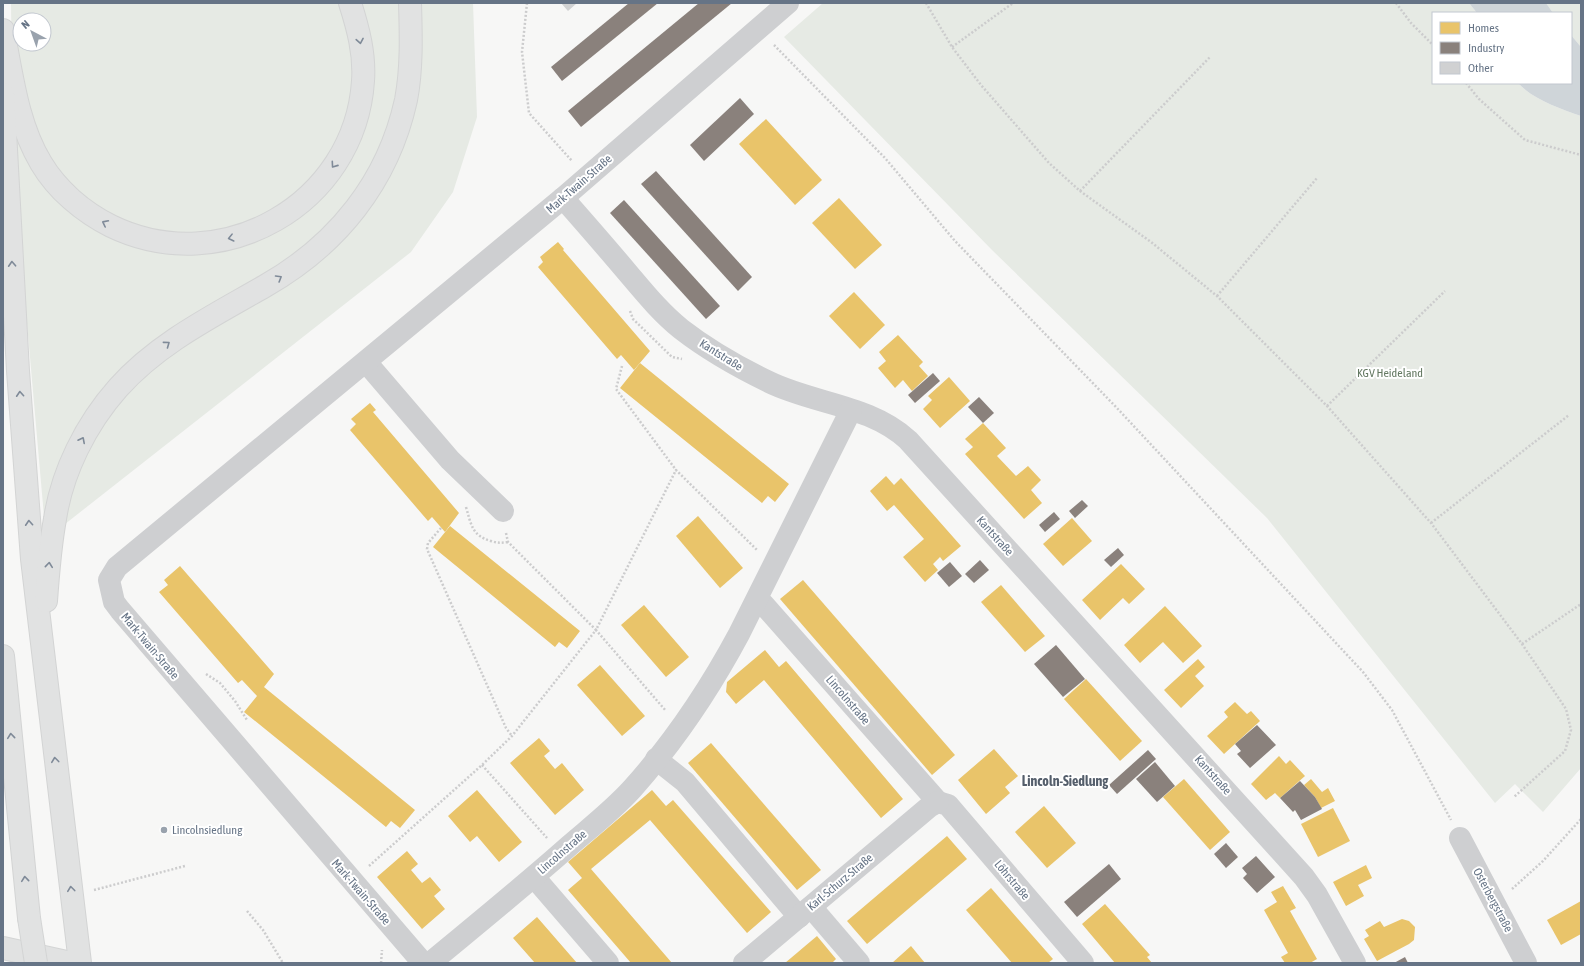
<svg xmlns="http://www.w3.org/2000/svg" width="1584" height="966" font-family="'Asap Condensed',sans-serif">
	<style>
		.green { fill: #e6eae4; fill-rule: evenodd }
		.water { fill: #cfd5d9 }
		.homes { fill: #e9c46a }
		.industry { fill: #8a817c }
		.building { fill: #d0d1d2 }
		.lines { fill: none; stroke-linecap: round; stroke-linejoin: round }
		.major-casing { stroke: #d4d5d5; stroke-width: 24 }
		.highway-casing { stroke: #d3d4d4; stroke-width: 24 }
		.path { stroke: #cccccd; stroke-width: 2.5; stroke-dasharray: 2 2; stroke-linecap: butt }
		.minor { stroke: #cecfd1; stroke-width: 22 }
		.major { stroke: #e1e2e2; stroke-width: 22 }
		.highway { stroke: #e1e2e2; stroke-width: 22 }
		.highway-bridge-casing { stroke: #d3d4d4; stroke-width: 24; stroke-linecap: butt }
		.highway-bridge { stroke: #e1e2e2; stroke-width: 22 }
		.oneway { stroke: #7f8a98 }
		.poi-dot { fill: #99a2ad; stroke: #fff; stroke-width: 1.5 }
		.labels { text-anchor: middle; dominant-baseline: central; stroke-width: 4; stroke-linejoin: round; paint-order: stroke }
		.street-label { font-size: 12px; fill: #667486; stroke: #fff }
		.park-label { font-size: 12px; fill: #637861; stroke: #fff }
		.poi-label { font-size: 12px; fill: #667486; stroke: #fff; text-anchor: start }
		.quarter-label { font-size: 14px; font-weight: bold; fill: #545e6b; stroke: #fff }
	</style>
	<rect width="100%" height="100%" fill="#f7f7f6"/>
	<g class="green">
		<path d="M11 3H473L477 117 453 192 411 252 46 539 13 164ZM20 20H44V44H20Z"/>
		<path d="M823 3H1469L1477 13H1433V83H1518C1534 100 1559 108 1581 116V768L1543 812 1515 784 1495 803 1267 518 992 250 784 37Z"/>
		<polygon points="1546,3 1581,3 1581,47 1571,35 1571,13 1553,13"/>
	</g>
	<g class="water">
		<polygon points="1469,3 1546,3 1553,13 1477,13"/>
		<path d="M1571 35 1581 47V116C1559 108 1534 100 1518 83H1571Z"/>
	</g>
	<g class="homes">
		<polygon points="766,119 822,180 795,205 739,144"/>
		<polygon points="839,198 882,245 855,269 812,223"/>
		<polygon points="558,242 564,249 563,250 650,351 634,370 621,355 617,359 538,267 543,262 540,257"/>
		<polygon points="854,292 885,325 860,349 829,316"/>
		<polygon points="898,335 923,362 919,366 928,376 912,391 903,380 895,388 878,368 886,361 879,352"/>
		<polygon points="640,363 789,484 775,502 768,496 762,503 620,388"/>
		<polygon points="949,377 970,401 940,428 923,409 932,400 928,396"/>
		<polygon points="370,403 376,410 373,412 459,513 445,532 432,517 428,521 350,430 356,424 351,419"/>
		<polygon points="983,423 1006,448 997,456 1016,476 1028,466 1041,480 1031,490 1042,503 1024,519 965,454 973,447 965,439"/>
		<polygon points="886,476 894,485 901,478 961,546 943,561 940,557 933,564 938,570 925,582 903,557 924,539 894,505 887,511 870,491"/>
		<polygon points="698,516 743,568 720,588 676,536"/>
		<polygon points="1072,518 1092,541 1063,566 1043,544"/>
		<polygon points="450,526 580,631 567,648 559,642 555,647 433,547"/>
		<polygon points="1121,564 1145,589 1129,604 1123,598 1100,620 1082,600"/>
		<polygon points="180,566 274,674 264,687 415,810 400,828 391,821 386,827 244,712 257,696 242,680 238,683 159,592 168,585 164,580"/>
		<polygon points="803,580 955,755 932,775 780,599"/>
		<polygon points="1001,585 1045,636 1025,652 981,602"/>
		<polygon points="644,605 689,657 666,677 621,625"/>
		<polygon points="1165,606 1202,646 1183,663 1163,642 1140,663 1124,645"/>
		<polygon points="765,650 779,667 786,661 903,799 881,818 764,680 736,704 726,692 727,682"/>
		<polygon points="1198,659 1205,667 1195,676 1204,686 1181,708 1164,690"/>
		<polygon points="600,665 645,716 622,736 577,685"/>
		<polygon points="1086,679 1142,741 1120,761 1064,699"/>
		<polygon points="1235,702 1247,714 1251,711 1260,721 1224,754 1207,736 1228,717 1224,712"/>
		<polygon points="539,738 550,751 544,756 555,769 562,763 584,790 555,815 510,763"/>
		<polygon points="711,743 821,870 797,890 688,763"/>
		<polygon points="994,749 1018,776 1005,787 1010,793 986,814 958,780"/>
		<polygon points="1279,756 1286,764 1290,760 1305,776 1280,798 1275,793 1266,800 1251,784"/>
		<polygon points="1184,779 1230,832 1210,850 1163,797"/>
		<polygon points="1311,779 1322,792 1328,788 1335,801 1321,808 1315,797 1304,785"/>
		<polygon points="477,790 522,842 499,862 477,836 470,842 448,816"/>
		<polygon points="652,790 666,806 673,800 771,912 747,933 650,820 591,869 672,963 631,963 568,890 582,878 568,862"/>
		<polygon points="1044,806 1076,843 1047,868 1015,832"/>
		<polygon points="1333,808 1350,841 1318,857 1301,824"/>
		<polygon points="947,836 967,859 867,944 847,921"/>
		<polygon points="407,851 418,864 411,870 422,883 430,877 441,890 434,896 445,909 422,929 377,877"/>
		<polygon points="1366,865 1372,878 1358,885 1364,896 1346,906 1333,882"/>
		<polygon points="1283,886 1296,908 1290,911 1317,959 1310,963 1285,963 1281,957 1288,953 1264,910 1277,902 1271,892"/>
		<polygon points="991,888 1053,959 1048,963 1012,963 966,910"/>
		<polygon points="1581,901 1581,934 1561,945 1547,920"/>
		<polygon points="1105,904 1150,955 1147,957 1152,963 1115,963 1082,924"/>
		<polygon points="537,917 570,955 577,963 535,963 513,938"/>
		<polygon points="1402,919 1409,921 1415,927 1414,940 1409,944 1377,961 1364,939 1369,936 1365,930 1380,921 1384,927"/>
		<polygon points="817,936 836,959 832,963 785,963"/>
		<polygon points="911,946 925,963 892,963"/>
	</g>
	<g class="industry">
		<polygon points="629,3 658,3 562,81 551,67"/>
		<polygon points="699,3 732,3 581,127 568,111"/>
		<polygon points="740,98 754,114 704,161 690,145"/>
		<polygon points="656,171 752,277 738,291 641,184"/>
		<polygon points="624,200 720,306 706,319 610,213"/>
		<polygon points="933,373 940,381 915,403 908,395"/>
		<polygon points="979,397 994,413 983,423 968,407"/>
		<polygon points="1082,500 1088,506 1075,518 1069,511"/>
		<polygon points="1054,512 1060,519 1045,532 1039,525"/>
		<polygon points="1118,548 1124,555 1111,567 1104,560"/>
		<polygon points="980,560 989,570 974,583 965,574"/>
		<polygon points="950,562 962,576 949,587 937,573"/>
		<polygon points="1056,645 1085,679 1063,697 1034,664"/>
		<polygon points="1257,725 1276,745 1250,768 1237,754 1241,751 1235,744"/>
		<polygon points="1148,750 1156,759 1117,794 1109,785"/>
		<polygon points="1155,762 1175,786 1157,802 1136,779"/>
		<polygon points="1300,781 1315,797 1322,809 1301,820 1295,810 1293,812 1280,798"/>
		<polygon points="1226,843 1238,857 1226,868 1214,854"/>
		<polygon points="1256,856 1275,877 1257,893 1243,878 1247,874 1242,868"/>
		<polygon points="1109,864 1121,879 1077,917 1064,902"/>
		<polygon points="1405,957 1408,963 1394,963"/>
	</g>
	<polygon class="building" points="561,3 577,3 568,11"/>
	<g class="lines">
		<defs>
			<polyline id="major" points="3,948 71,963"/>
			<g id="highway">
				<path d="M3 30C12 75 17 123 41 163 57 190 83 212 111 226 222 280 355 204 363 81 365 54 358 28 350 3"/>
				<polyline points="3,94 18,371 32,559 80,963"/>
				<path d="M46 601C48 573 50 546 55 519 62 472 86 424 118 388 158 343 213 316 265 286 337 245 388 182 406 100 412 69 411 35 410 3"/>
				<polyline points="3,656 29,918"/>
			</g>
		</defs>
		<use href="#major" class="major-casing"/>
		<use href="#highway" class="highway-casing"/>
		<g class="path">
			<polyline points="527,3 522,52 529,113 572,161"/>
			<polyline points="926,3 952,47 981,85 1049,163 1080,191 1151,242 1217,296 1327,406 1431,523 1522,644 1566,709 1571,730 1565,751 1514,797"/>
			<polyline points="1396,3 1411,23 1433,45"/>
			<polyline points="774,45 885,158 955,241 1116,407 1363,672 1392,710 1451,820"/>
			<polyline points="952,47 1013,3"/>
			<polyline points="1466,83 1479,99 1525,140 1581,155"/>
			<polyline points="1080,191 1210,57"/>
			<polyline points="1217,296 1317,178"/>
			<polyline points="630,311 633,319 672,357 682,359"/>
			<polyline points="622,366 616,389 676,470"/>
			<polyline points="1327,406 1445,291"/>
			<path d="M466 507C471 524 472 536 491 541 497 543 502 543 508 542"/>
			<polyline points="1431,523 1569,415"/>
			<polyline points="441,528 428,543 427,549 506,728 512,736"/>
			<polyline points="506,533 508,542 596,630 676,470 757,550"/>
			<polyline points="1522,644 1581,604"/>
			<polyline points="206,674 220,683 235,701 247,720"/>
			<polyline points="482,765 547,838"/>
			<polyline points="369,866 482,765 512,736 596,630 666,711"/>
			<polyline points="1512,889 1543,861 1581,819"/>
			<polyline points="94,890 185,866"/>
			<polyline points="247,911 263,930 283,963"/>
			<polyline points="381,963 382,950"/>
		</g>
		<g class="minor">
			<path d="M563 198C585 223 606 247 627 272 644 292 660 312 681 329 708 350 738 367 769 382 814 404 870 405 908 440L1304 877 1317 895 1355 963"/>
			<polyline points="366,362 450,460 503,511"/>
			<polyline points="757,600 764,605 938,802"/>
			<polyline points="656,759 685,782 799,917"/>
			<polyline points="938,802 948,805 1083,963"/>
			<polyline points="1460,838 1526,963"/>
			<polyline points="534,877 608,963"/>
			<polyline points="811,907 859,963"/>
			<polyline points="423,963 120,610 114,602 109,580 117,567 563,198 788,3"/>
			<path d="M430 963C477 924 524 886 569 846 591 827 613 810 632 789 674 742 709 690 739 634L851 410"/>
			<polyline points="744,963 929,807 938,802"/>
		</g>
		<use href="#major" class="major"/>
		<use href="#highway" class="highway"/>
		<defs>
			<polyline id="highway-bridge" points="29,918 36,963"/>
		</defs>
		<use href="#highway-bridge" class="highway-bridge-casing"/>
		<use href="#highway-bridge" class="highway-bridge"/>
	</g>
	<defs><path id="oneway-chevron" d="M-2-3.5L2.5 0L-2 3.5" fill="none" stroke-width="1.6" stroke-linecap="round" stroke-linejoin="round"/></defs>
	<g class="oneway">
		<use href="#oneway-chevron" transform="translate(360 41) rotate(80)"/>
		<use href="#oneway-chevron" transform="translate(334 165) rotate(125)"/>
		<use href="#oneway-chevron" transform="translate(105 223) rotate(-153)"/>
		<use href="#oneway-chevron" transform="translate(231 238) rotate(166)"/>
		<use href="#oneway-chevron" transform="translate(12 264) rotate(-93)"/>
		<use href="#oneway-chevron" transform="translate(279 278) rotate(-31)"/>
		<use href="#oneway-chevron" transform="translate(167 344) rotate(-36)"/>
		<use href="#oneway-chevron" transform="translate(20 394) rotate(-94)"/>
		<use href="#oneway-chevron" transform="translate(82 440) rotate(-63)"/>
		<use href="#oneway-chevron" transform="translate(29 523) rotate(-94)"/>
		<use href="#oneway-chevron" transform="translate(49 565) rotate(-84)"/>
		<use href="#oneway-chevron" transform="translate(11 736) rotate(-96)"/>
		<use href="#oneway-chevron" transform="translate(55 760) rotate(-97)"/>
		<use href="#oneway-chevron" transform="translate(25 879) rotate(-96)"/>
		<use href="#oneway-chevron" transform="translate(71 889) rotate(-97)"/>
	</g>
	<circle class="poi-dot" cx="164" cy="830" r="4"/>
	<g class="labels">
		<g class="street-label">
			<text transform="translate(579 184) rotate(-41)">Mark-Twain-Straße</text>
			<text transform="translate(721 355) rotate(32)">Kantstraße</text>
			<text transform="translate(995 536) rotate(48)">Kantstraße</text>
			<text transform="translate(150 646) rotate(50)">Mark-Twain-Straße</text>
			<text transform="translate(848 700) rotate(49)">Lincolnstraße</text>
			<text transform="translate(1213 775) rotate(48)">Kantstraße</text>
			<text transform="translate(562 852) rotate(-41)">Lincolnstraße</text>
			<text transform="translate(1012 880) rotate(50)">Löhrstraße</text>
			<text transform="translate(840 882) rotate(-40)">Karl-Schurz-Straße</text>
			<text transform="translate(361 892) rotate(49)">Mark-Twain-Straße</text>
			<text transform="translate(1493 900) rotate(62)">Osterbergstraße</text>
		</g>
		<g class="park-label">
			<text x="1390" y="373">KGV Heideland</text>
		</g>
		<g class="poi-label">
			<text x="172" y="830">Lincolnsiedlung</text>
		</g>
		<g class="quarter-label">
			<text x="1065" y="781">Lincoln-Siedlung</text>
		</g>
	</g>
	<rect width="1584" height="966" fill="none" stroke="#667486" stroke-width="8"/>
	<rect x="1432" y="12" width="140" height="72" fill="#ffffff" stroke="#c2c7cf"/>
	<rect x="1440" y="22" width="20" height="12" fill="#e9c46a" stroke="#c2c7cf"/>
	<text x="1468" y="32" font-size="12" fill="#667486">Homes</text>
	<rect x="1440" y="42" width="20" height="12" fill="#8a817c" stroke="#c2c7cf"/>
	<text x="1468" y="52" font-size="12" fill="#667486">Industry</text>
	<rect x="1440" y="62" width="20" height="12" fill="#d0d1d2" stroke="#c2c7cf"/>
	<text x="1468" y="72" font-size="12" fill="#667486">Other</text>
	<g transform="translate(32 32) rotate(319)"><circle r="19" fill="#ffffff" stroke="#c2c7cf"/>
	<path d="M0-3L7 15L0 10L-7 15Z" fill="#99a2ad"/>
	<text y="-6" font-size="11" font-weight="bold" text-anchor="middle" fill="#667486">N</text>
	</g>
</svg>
